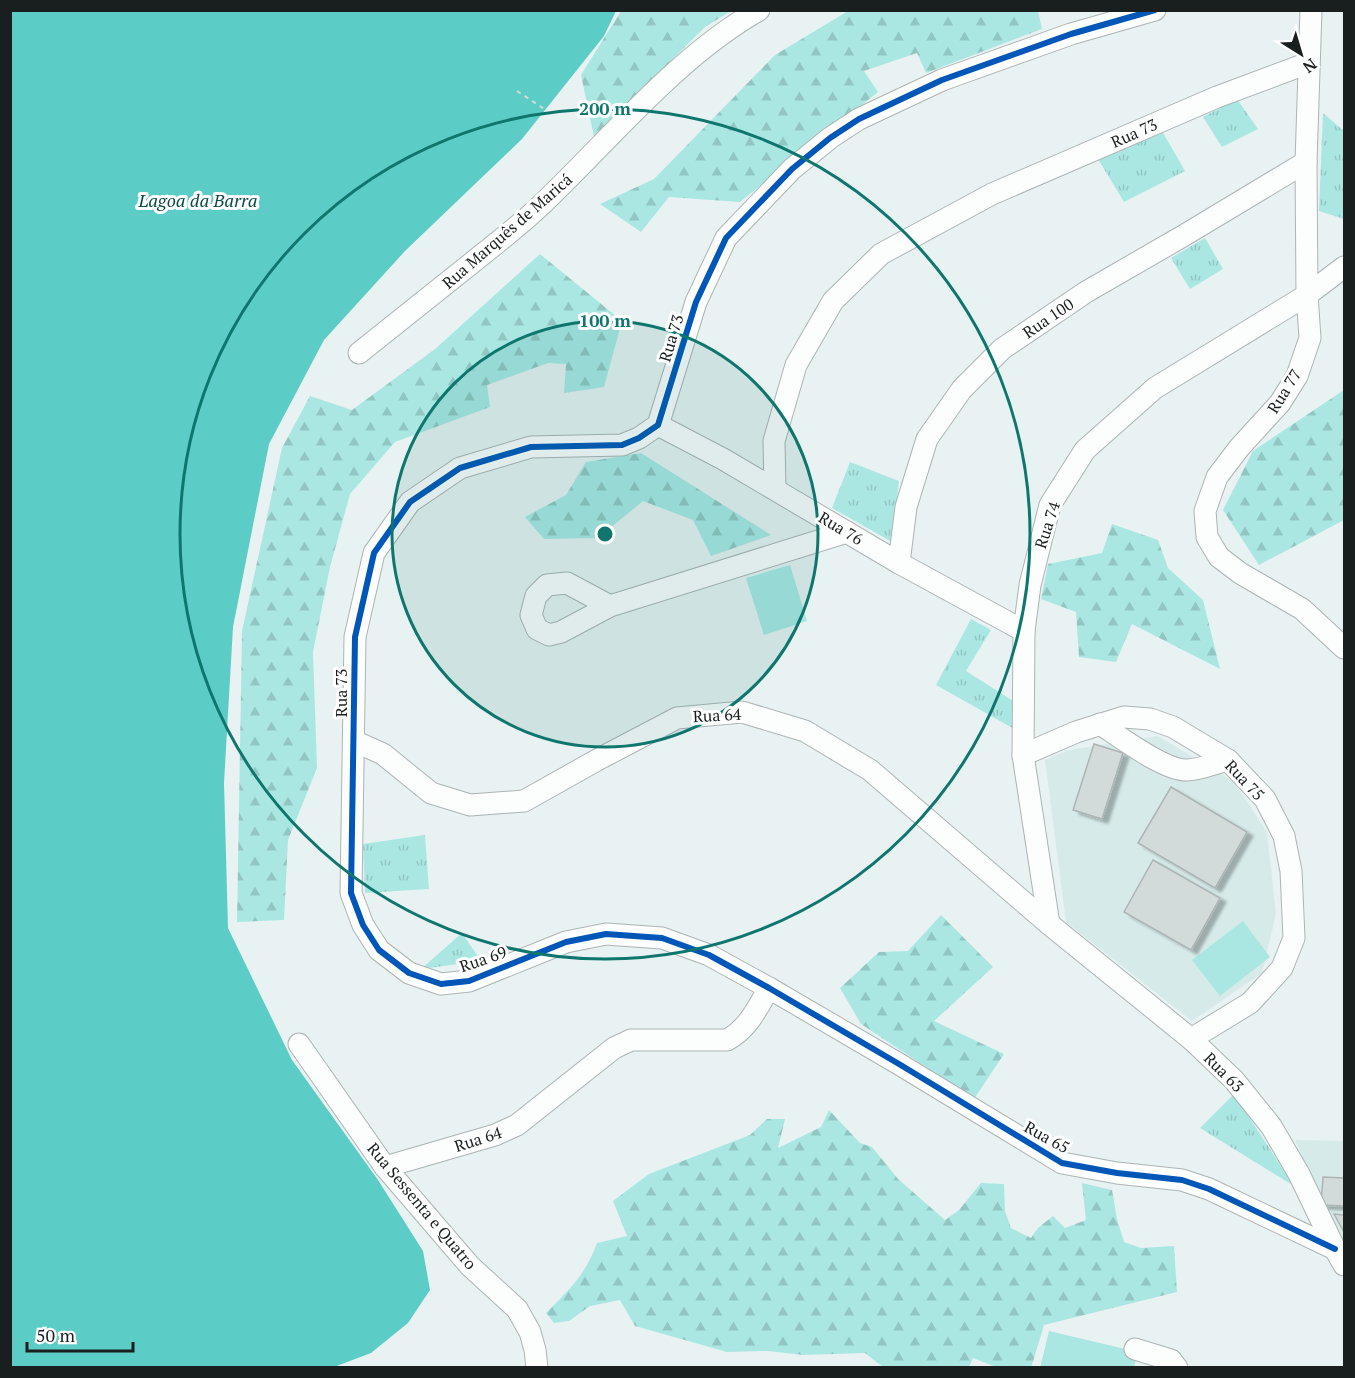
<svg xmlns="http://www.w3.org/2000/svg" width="1355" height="1378" font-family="'PT Serif',serif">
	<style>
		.built { fill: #d6ebe9 }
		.grass { fill: url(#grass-tufts) }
		.forest { fill: url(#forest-firs) }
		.pitch { fill: #aae7e3 }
		.water { fill: #5cccc7 }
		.building { fill: #d2dada; stroke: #adb4b4; stroke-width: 1.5; filter: url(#shadow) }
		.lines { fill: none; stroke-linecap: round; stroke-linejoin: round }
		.minor-casing { stroke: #adb4b4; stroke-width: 23 }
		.path { stroke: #d5d8d8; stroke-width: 2; stroke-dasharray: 4.5 4.5; stroke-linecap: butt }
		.minor { stroke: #fcfdfd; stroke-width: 21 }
		.cycleway-casing { stroke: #fff; stroke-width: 10 }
		.cycleway { stroke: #0057b8; stroke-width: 6 }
		.ring { fill: none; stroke: #0f766e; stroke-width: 3 }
		.labels { text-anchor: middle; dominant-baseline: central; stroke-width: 6; stroke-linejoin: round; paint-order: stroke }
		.street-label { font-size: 16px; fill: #181f1e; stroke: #fff }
		.water-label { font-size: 18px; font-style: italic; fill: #094946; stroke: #fff }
		.centre { fill: #0f766e; stroke: #fff; stroke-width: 3 }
		.ring-label { font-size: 18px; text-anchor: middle; font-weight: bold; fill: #0f766e; stroke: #fff; stroke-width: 6; stroke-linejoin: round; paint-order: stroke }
	</style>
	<defs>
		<pattern id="grass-tufts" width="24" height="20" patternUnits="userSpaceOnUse" patternTransform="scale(1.5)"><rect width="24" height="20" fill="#aae7e3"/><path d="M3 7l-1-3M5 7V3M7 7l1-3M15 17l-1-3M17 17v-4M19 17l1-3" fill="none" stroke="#92c6c2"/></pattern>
		<pattern id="forest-firs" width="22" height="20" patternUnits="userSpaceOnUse" patternTransform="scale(1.5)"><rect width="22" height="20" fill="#aae7e3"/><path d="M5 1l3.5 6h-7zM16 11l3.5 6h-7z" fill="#92c6c2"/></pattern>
		<filter id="shadow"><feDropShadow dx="6" dy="4" stdDeviation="1.5" flood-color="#0004"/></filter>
	</defs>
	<rect width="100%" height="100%" fill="#e8f2f2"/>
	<g class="built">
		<polygon points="1158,736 1234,782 1267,832 1276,914 1262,973 1192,1021 1066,922 1045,760 1069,750"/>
		<polygon points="1295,1140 1344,1141 1344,1254 1332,1223"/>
	</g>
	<g class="grass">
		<polygon points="1237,99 1258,129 1222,147 1203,117"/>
		<polygon points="1323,113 1344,131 1344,219 1319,211"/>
		<polygon points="1162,131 1185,171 1124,202 1098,159"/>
		<polygon points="1205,238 1223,269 1190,289 1171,258"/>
		<polygon points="850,462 899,481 892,542 832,508"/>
		<polygon points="971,619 991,630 966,671 1018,704 1016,730 936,685"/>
		<polygon points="425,835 429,889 365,893 363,844"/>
		<polygon points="462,933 481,961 421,969"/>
		<polygon points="1234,1094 1294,1186 1200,1128"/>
	</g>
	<g class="forest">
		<polygon points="621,11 731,11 705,27 594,137 581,75"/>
		<polygon points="848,11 1038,11 1042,29 926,73 917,53 864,71 878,92 740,202 669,197 641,232 600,204 654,179 775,55"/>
		<polygon points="540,254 622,321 604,387 564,393 566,364 548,363 487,385 490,407 395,442 350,494 330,567 313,652 317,768 288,840 284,920 237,922 242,631 282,448 310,396 352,410 435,349"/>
		<polygon points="1344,390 1344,520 1259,565 1223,510 1253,451"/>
		<polygon points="641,453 771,535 711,556 693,520 643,501 598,538 544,539 525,517 566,495 586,462"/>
		<polygon points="1112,524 1158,540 1168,568 1203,600 1220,669 1132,624 1116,662 1079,657 1076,612 1041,599 1048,564 1102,553"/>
		<polygon points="941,915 993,967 934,1021 1004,1054 974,1099 861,1024 840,988 879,952 908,951"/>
		<path d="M829 1110 860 1143 872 1147 898 1179 945 1220 959 1210 981 1183 1004 1184 1005 1211 1011 1228 1031 1238 1038 1228 1053 1216 1065 1228 1086 1220 1082 1183 1112 1190 1117 1219 1124 1242 1141 1248 1174 1246 1177 1292 1044 1325 1031 1368 996 1367 973 1358 969 1367H883L865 1353 803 1355 768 1351 727 1352 635 1326 620 1300 590 1306 569 1321 554 1323 546 1313C569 1290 586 1274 597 1243L627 1236 613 1201 649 1174 750 1135 767 1119H785L778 1148 821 1127Z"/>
	</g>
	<g class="pitch">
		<polygon points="790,565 807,621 764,635 746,578"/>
		<polygon points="1243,921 1270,957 1220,996 1192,960"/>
		<polygon points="1049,1331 1138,1352 1134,1367 1040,1368"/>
	</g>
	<polygon class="water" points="10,11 616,11 604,36 522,139 405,251 324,340 269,444 233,627 224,783 228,928 292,1060 378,1180 423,1251 430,1290 408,1323 371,1353 334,1367 11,1367"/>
	<g class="building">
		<polygon points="1094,744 1123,753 1102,819 1073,810"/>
		<polygon points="1171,787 1247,832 1215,888 1138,843"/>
		<polygon points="1153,860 1220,898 1191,950 1124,912"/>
		<polygon points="1323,1177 1344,1178 1344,1206 1321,1205"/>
		<polygon points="1334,1214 1344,1215 1344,1232"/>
	</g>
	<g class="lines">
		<defs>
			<g id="minor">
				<polyline points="1155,10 1071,34 942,80 859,119 830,138 792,169 726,238 696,302 658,425 639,438 622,445 531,447 460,468 410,502 374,553 355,637 351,893 363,925 379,950 409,973 441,984 469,981 566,942 606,934 662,938 709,955 769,988 899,1064 1062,1163 1117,1173 1182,1180 1209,1189 1335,1249"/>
				<polyline points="1311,10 1306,162 1307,295 1310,338 1297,376 1280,403 1239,448 1217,477 1205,511 1207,537 1219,557 1240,573 1302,609 1344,648"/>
				<path d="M359 353C397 323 435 292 473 262 495 244 518 227 539 207 608 142 676 57 759 10"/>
				<polyline points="658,425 723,459 899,563 1024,631"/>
				<polyline points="775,489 774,441 796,365 833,301 881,254 992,194 1217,97 1308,63"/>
				<polyline points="899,563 906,507 927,439 962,389 1002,349 1086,292 1183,236 1306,162"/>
				<polyline points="610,606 567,583 547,585 536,596 531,615 537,629 549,635 561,632 610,606 847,532"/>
				<path d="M1100 724C1120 737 1165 771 1187 770 1200 770 1215 763 1228 760"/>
				<polyline points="354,741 383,754 431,793 470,805 524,801 597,760 677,718 742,712 805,731 870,770 1049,924 1191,1039 1234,1080 1271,1126 1299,1174 1335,1249 1344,1265"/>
				<polyline points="1023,755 1076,732 1124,717 1150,719 1173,727 1228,760 1265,799 1284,836 1291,871 1294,938 1282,968 1250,1003 1191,1039"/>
				<polyline points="1049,924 1023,755 1024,631 1030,585 1050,505 1085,450 1155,388 1307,295 1344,267"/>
				<polyline points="299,1044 385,1167 470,1266 517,1309 530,1332 535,1350 537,1368"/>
				<path d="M385 1167 495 1135 517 1125 614 1048 631 1040H727C748 1029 758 1007 769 988"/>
				<polyline points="1135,1349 1171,1360 1177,1368"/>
			</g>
		</defs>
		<use href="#minor" class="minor-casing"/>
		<polyline class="path" points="517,91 546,110"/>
		<use href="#minor" class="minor"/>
		<defs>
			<polyline id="cycleway" points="1155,10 1071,34 942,80 859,119 830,138 792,169 726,238 696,302 658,425 639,438 622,445 531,447 460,468 410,502 374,553 355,637 351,893 363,925 379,950 409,973 441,984 469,981 566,942 606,934 662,938 709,955 769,988 899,1064 1062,1163 1117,1173 1182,1180 1209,1189 1335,1249"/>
		</defs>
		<use href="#cycleway" class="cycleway-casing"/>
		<use href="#cycleway" class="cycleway"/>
	</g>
	<circle cx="605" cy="534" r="213" fill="#0f766e" fill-opacity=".12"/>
	<g class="ring">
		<circle cx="605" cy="534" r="213"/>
		<circle cx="605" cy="534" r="425"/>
	</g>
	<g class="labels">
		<g class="street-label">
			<text transform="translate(1134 133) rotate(-24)">Rua 73</text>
			<text transform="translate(507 231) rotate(-41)">Rua Marquês de Maricá</text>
			<text transform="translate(1048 318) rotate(-34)">Rua 100</text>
			<text transform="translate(671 338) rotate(-73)">Rua 73</text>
			<text transform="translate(1284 391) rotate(-58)">Rua 77</text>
			<text transform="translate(1047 525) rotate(-72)">Rua 74</text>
			<text transform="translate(841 528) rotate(31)">Rua 76</text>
			<text transform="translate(341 693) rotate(-90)">Rua 73</text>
			<text transform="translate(717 715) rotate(-3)">Rua 64</text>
			<text transform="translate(1245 780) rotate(47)">Rua 75</text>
			<text transform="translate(483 959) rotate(-19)">Rua 69</text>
			<text transform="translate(1224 1072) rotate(45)">Rua 63</text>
			<text transform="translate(1047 1137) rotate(29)">Rua 65</text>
			<text transform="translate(478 1139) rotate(-18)">Rua 64</text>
			<text transform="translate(422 1206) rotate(50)">Rua Sessenta e Quatro</text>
		</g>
		<g class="water-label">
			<text x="198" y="200">Lagoa da Barra</text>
		</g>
	</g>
	<circle cx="605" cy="534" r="9" class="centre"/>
	<g class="ring-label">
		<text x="605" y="115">200 m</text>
		<text x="605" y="327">100 m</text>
	</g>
	<rect width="1355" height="1378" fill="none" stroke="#181f1e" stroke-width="24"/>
	<g transform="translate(1301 54) rotate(143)" stroke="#ffffff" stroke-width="4.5" paint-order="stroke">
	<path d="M0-4.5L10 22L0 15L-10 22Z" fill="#181f1e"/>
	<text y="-9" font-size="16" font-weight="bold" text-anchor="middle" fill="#181f1e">N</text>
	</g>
	<path d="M27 1342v9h106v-9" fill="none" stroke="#181f1e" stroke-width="3"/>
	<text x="36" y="1342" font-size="18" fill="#181f1e" stroke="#ffffff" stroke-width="4.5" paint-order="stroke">50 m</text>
</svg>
